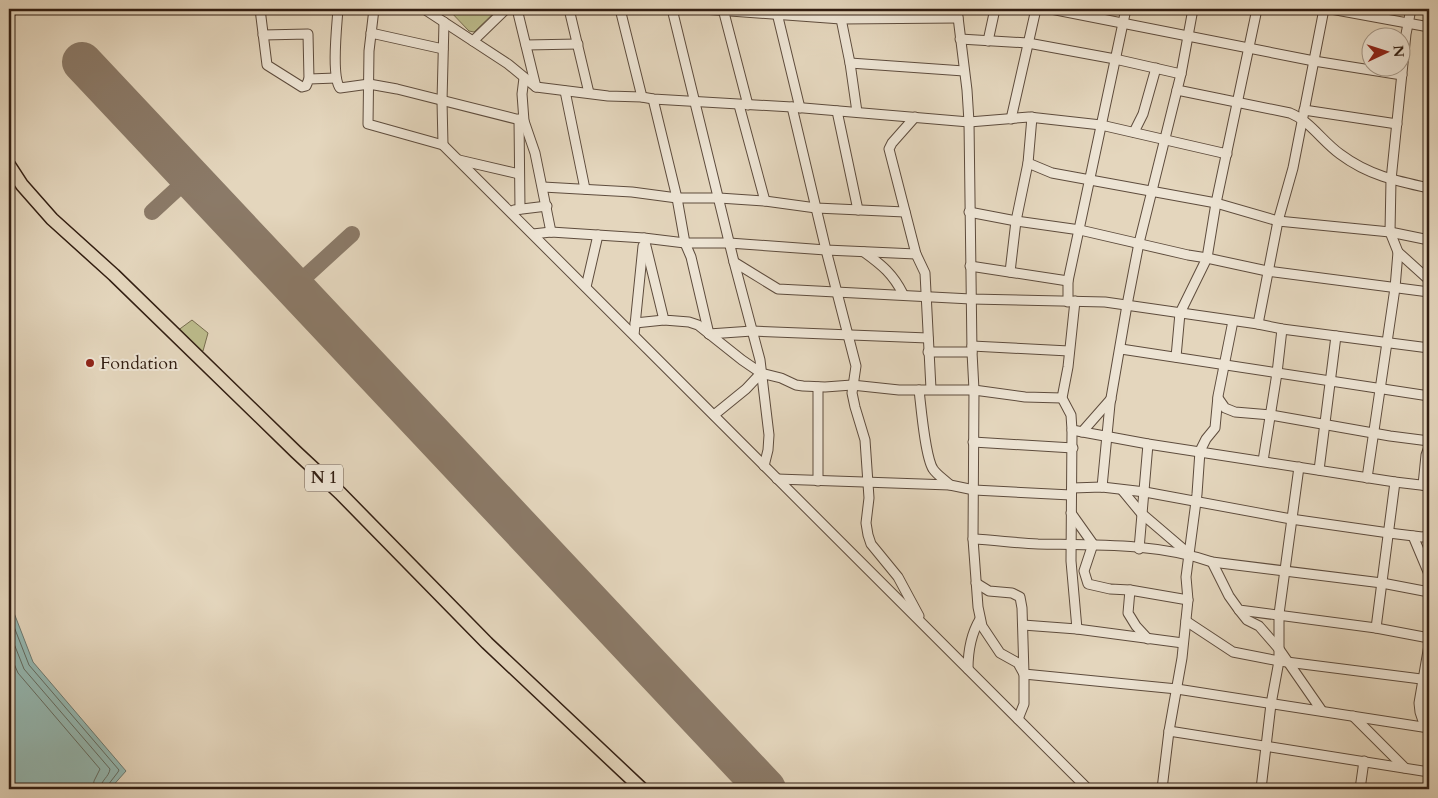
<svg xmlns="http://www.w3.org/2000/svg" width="1438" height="798" font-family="Cardo,serif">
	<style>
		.green { fill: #bcbc8c; stroke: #776d4f }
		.water { fill: #95b9b3; stroke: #6d7b73 }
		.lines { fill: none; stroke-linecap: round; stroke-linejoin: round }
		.shore { stroke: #646c62; stroke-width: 1 }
		.taxiway { stroke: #8b7a68; stroke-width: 16 }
		.runway { stroke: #8b7a68; stroke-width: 40 }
		.minor-casing { stroke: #5e4c3d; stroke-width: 11 }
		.highway-casing { stroke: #321e12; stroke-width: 15 }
		.minor { stroke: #ede4d4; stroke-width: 9 }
		.highway { stroke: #e4d6bd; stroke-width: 12 }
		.poi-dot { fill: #8f2418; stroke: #ede4d4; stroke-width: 2 }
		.labels { text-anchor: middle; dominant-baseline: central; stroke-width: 4; stroke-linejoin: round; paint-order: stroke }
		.shield { fill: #ede4d4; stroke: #6a594c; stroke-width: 1 }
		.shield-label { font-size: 16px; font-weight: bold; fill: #321e12 }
		.poi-label { font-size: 18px; fill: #321e12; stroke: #ede4d4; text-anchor: start }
	</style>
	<rect width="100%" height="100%" fill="#e4d6bd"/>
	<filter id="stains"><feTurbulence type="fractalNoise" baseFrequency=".004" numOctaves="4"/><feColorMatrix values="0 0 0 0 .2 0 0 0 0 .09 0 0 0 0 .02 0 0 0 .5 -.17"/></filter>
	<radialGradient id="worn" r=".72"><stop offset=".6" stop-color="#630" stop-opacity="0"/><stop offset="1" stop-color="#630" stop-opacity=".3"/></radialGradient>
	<g class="green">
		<polygon points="448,9 498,9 474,32 469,31"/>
		<polygon points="192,320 208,333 203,351 195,352 177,331"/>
	</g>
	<polygon class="water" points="9,600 33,662 126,771 110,789 9,789"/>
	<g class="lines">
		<g class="shore">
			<polyline points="9,614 29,665 119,770 118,772 108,785 107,789"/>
			<path d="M9 631 24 669 110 769C109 777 101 780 100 789"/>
			<polyline points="9,652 18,673 100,769 94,781 93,789"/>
		</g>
		<g class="taxiway">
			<polyline points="152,212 190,177"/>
			<polyline points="294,287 352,234"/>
		</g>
		<polyline class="runway" points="82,62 766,789"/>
		<defs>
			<g id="minor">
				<polyline points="260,9 267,65 302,87 306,86 309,79 336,78"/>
				<path d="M338 9C337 25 331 76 340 88L369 84 397 89 524 121"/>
				<polyline points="374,9 369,51 368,124 443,145 1088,789"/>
				<polyline points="424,9 508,64 536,87 608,96 642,97 653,99 792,107 969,122 1029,117 1101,125 1227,154"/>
				<polyline points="517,9 536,87"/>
				<polyline points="569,9 589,93"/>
				<polyline points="620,9 642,97"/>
				<polyline points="672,9 734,262 760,360 769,435 768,450 764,466"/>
				<polyline points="703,9 841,19 958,18"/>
				<polyline points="723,9 748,105"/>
				<polyline points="776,9 800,108"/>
				<polyline points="839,9 850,63 857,112"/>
				<polyline points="957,9 967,90 969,122 972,352 974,390 973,539 978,607 982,626 1000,653 1018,663 1024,674 1024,704 1018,719"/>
				<polyline points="1051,9 1314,61 1402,75"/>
				<polyline points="1331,9 1429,27"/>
				<polyline points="1411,9 1406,34 1391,180 1390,232 1398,252 1429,280"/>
				<polyline points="9,14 14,9"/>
				<polyline points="371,33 443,49"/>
				<polyline points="263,35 308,34 309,79"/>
				<polyline points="960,39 1028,43 1115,59 1181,74"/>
				<polyline points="473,41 506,9"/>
				<polyline points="988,41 995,9"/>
				<polyline points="526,45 578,44"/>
				<polyline points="850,63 964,71"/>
				<polyline points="524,78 522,94 524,121 535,153 551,232"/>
				<path d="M1177 90 1290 113C1310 121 1322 141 1340 154 1368 175 1396 181 1429 188"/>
				<polyline points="565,91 585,189"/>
				<polyline points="653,99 677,198 685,243 691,257 709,334"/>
				<polyline points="739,105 765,201"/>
				<polyline points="792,107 826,250 856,366 852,393 855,407 865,440 869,498 866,523 868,535 871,544 898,577 919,616"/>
				<polyline points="1304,110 1397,124"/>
				<polyline points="837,111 858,210"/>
				<polyline points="915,117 892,143 889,149 916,254 925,273 931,389"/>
				<polyline points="519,119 520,209"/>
				<polyline points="1011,119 1036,9"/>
				<polyline points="1134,132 1143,114 1156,68"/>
				<polyline points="443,145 442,101 444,22"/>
				<polyline points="459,160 519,174"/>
				<polyline points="1028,163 1052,173 1216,203 1278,221 1390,232 1429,240"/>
				<polyline points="543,187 632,192 677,198 719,198 765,201 816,208 905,212"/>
				<polyline points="514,210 547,206"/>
				<polyline points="969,212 1016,221 1080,230 1188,255 1207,258 1267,271 1429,292"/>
				<polyline points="533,234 551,232 644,238 685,243 729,243 826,250 916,254"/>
				<polyline points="644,238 664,320 689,322 698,325 742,360 761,373"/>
				<path d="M864 252C882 265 893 274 903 294"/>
				<polyline points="734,262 778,289 971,299 1105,302 1258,324 1282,329 1429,348"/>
				<polyline points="970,266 1068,281"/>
				<polyline points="1010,272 1016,221 1028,163 1032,117"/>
				<polyline points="586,287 598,235"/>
				<polyline points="1068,302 1068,281 1126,9"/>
				<polyline points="635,323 664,320"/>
				<polyline points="1258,324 1278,221 1293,168 1324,9"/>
				<polyline points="709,334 752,331 928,338"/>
				<polyline points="634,335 643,246"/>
				<polyline points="972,346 1069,351"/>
				<polyline points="1121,349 1429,396"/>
				<polyline points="928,352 972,352"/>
				<polyline points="1176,357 1180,313 1207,258 1216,203 1257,9"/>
				<polyline points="818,387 818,481"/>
				<path d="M919 390C921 406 925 456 933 469 937 475 945 480 950 485"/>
				<polyline points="1218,398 1225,408 1235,412 1271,415 1390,436 1429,441"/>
				<polyline points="714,415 746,389 761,373 781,378 796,385 803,386 825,387 852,385 899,390 974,390 1025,397 1062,398"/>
				<polyline points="1072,430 1148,444 1395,482 1429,486"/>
				<polyline points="1082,432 1111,399"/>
				<polyline points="973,442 1073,448"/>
				<polyline points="1263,461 1277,373 1282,329"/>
				<polyline points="1319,470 1336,336"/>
				<polyline points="1367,478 1395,288 1398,252"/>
				<polyline points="777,479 950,485 974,490 1071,495"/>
				<polyline points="1423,485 1426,455 1429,447"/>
				<polyline points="1102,487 1110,404 1127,305 1139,243 1181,74 1193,9"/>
				<polyline points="1072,488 1102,487 1145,492 1291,519 1389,533 1422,537 1429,536"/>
				<polyline points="1122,490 1141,513 1189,554"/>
				<polyline points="1071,513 1093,544 1084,571 1088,584 1110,589 1130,590 1188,600"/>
				<polyline points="1413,536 1429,574"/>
				<path d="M973 539C994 540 1016 543 1038 544 1095 545 1158 543 1212 562L1382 583 1429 592"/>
				<polyline points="1139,549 1148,444"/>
				<polyline points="1212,562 1229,596 1239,610 1376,628 1429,638"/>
				<polyline points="976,583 989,591 1012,593 1020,597 1022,608 1024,674 1177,689 1429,728"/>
				<polyline points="1130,590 1128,613 1136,626 1148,639"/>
				<polyline points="1239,610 1247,620 1259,626 1279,649 1322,711"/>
				<polyline points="1186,621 1233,652 1279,661 1429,680"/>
				<polyline points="1023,625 1077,629 1071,561 1072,430 1071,415 1062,398 1068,367 1075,301"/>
				<polyline points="1376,628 1395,482"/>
				<polyline points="1077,629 1183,643"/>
				<path d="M968 669C968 651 971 634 980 619"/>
				<polyline points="1353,716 1405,768"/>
				<polyline points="1425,727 1420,712 1419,703 1429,645"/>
				<polyline points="1169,731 1429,772"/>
				<polyline points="1162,789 1169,731 1182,658 1188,600 1186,577 1197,494 1200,451 1206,439 1215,428 1218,396 1233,321"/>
				<polyline points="1261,789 1271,704 1279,661 1279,614 1299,467"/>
				<polyline points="1360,789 1364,761"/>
			</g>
			<polyline id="highway" points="9,165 22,185 52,219 114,275 296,452 340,493 487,643 642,789"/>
		</defs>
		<use href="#minor" class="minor-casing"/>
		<use href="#highway" class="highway-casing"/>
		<use href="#minor" class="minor"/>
		<use href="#highway" class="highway"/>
	</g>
	<circle class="poi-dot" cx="90" cy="363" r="5"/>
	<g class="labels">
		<rect class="shield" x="305" y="464.5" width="38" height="27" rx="4"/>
		<g class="shield-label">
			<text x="324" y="478">N 1</text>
		</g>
		<g class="poi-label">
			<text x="100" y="363">Fondation</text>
		</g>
	</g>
	<rect width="1438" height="798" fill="none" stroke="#e4d6bd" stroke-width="30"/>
	<rect x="10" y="10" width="1418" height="778" fill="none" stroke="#321e12" stroke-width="2.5"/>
	<rect x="15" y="15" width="1408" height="768" fill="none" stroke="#321e12"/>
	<g transform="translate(1386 52) rotate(86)"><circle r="24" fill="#ede4d4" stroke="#a29586"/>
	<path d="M0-4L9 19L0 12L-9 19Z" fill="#8f2418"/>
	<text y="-8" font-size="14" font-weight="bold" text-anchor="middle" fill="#321e12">N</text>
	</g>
	<rect width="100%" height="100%" filter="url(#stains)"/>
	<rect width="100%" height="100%" fill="url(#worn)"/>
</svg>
